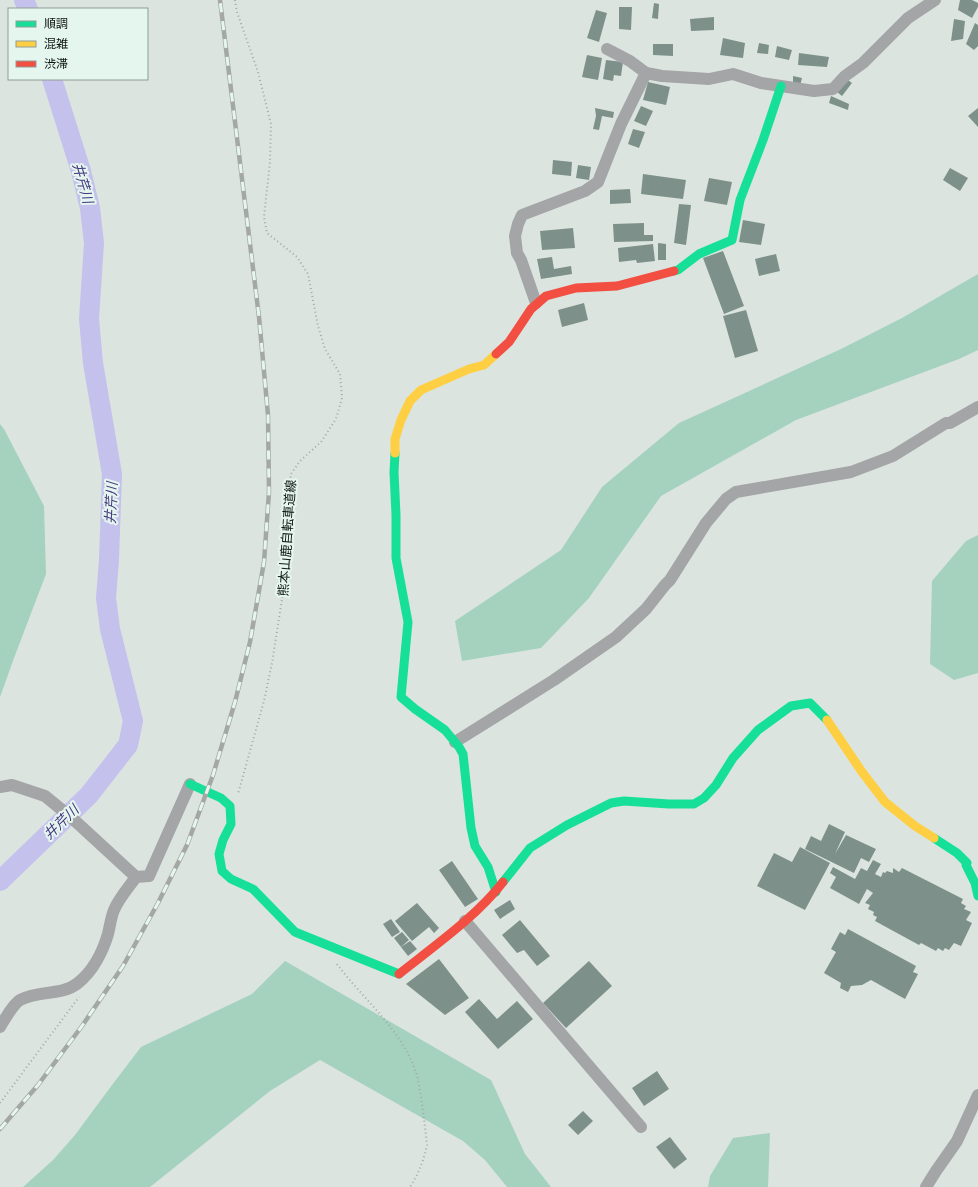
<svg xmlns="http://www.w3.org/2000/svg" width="978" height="1187" font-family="Arial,'Noto Sans JP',sans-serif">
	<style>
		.forest { fill: #a4d2be }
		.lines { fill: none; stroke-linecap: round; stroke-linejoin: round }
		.river { stroke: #c4c1ed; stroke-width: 20 }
		.building { fill: #7d918a }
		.path { stroke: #a4a8a6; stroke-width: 2; stroke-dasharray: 1 3; stroke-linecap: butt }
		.street { stroke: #a4a5a6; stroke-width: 12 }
		.fast { stroke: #16e098; stroke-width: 9 }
		.slow { stroke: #ffcf43; stroke-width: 9 }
		.jam { stroke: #f24e42; stroke-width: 9 }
		.rail-casing { stroke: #a4a8a5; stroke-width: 4.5 }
		.rail { stroke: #e5f6ee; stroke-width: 3; stroke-dasharray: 9; stroke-linecap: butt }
		.labels { text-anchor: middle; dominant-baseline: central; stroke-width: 4; stroke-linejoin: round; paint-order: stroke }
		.street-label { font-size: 13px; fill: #0f1512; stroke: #e5f6ee }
		.water-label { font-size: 14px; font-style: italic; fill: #453680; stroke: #e5f6ee }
	</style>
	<rect width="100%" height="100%" fill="#dce4e0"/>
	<g class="forest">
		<polygon points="978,274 978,350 959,359 796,420 661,496 589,598 541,648 462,661 455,621 561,550 602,487 679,423 841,349 902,318"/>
		<polygon points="0,424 4,429 44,506 46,574 14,658 0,697"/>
		<polygon points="978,535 978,673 954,680 930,664 932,581 966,541"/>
		<polygon points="285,961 491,1080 525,1154 551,1187 507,1187 485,1160 463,1141 320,1060 270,1091 150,1187 23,1187 53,1160 75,1135 112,1085 141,1047 252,994"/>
		<polygon points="770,1133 768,1187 708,1187 710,1176 733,1138"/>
	</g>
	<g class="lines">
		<g class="river">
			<polyline points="24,0 28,9"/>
			<polyline points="0,881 89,795 128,745 133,721 110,629 106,598 109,560 112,474 93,363 89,319 94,243 90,208 81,171 52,79"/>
		</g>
	</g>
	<g class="building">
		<polygon points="960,0 972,0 978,3 978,7 972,18 958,10"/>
		<polygon points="654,3 659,4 658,19 652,18"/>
		<polygon points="619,7 632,7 631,30 619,29"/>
		<polygon points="596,10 607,13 599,42 587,38"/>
		<polygon points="714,17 714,30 691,31 690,19"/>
		<polygon points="954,19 965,21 963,39 951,41"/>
		<polygon points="975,23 978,25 978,46 974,50 966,44"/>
		<polygon points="723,38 745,43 743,58 720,55"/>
		<polygon points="759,43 769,45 768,54 757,53"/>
		<polygon points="653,44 673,44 673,56 653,55"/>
		<polygon points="777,46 792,50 789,60 775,57"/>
		<polygon points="799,53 829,57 827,67 798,65"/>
		<polygon points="587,55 602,58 598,80 582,77"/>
		<polygon points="606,60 623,62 621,76 614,75 613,81 603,79"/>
		<polygon points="793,76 802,78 800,86 793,85"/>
		<polygon points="848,80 852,83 842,96 837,92"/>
		<polygon points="648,82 670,87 666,105 643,100"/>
		<polygon points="831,96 849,104 848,110 829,103"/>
		<polygon points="641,106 653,111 646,126 634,121"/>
		<polygon points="595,108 614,112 613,118 602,116 599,130 593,129 596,116"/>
		<polygon points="978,108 978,127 968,116"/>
		<polygon points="633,129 645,132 639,148 628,144"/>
		<polygon points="553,160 572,162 571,176 552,174"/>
		<polygon points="578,165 591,167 589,180 576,178"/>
		<polygon points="950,168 968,178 960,191 943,180"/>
		<polygon points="643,174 686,180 683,199 641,194"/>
		<polygon points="709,178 732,182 727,205 704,201"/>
		<polygon points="630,189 631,203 610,204 610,190"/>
		<polygon points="679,204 691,205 686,245 674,243"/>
		<polygon points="743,220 765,224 761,245 739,242"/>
		<polygon points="644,223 644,235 653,235 653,241 614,242 613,224"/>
		<polygon points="573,228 575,248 542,250 540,231"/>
		<polygon points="658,243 666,244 666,260 658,260"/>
		<polygon points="653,244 655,261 637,263 636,260 619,262 618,248"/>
		<polygon points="723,251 744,306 724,314 703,258"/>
		<polygon points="776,254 780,271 759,276 755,259"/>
		<polygon points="552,257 554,269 571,266 572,274 541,279 537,259"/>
		<polygon points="584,303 588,320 562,327 558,310"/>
		<polygon points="746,310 758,351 735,358 723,316"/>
		<polygon points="829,824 845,832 835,854 846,835 876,849 869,862 861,858 854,873 805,849 811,836 821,841"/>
		<polygon points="800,847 830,863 805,910 757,886 774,853 792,862"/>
		<polygon points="873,860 881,864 875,874 881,877 883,872 885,873 887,871 893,873 893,868 899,872 902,868 963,899 961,903 966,906 964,909 971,912 966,920 972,923 961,946 954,943 949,950 945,948 943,951 938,948 936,951 921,943 919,945 875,921 877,917 873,915 874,912 868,909 870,905 865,903 873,893 867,889 859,904 830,888 836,877 830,873 833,867 855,879 861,868 867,871"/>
		<polygon points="452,861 478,899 465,907 439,870"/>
		<polygon points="510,900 515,909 500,919 494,910"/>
		<polygon points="417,903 439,928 434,933 429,927 412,941 395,921"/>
		<polygon points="391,919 400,932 392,937 383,924"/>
		<polygon points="520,920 550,956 537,966 524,950 517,953 502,935"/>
		<polygon points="848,929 916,966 913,972 918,974 905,999 871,980 862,985 851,986 848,992 840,988 841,983 824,973 836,952 831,949 840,932 845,935"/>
		<polygon points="402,932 409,940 401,947 394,938"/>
		<polygon points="410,941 417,949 408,956 401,947"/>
		<polygon points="439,959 469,998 445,1015 406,984"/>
		<polygon points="589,961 612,986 566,1028 543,1003"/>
		<polygon points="479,999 497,1019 517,1001 533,1019 498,1049 465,1012"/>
		<polygon points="657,1071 669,1089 644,1106 632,1088"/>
		<polygon points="583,1111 593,1121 578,1135 568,1125"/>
		<polygon points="670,1137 687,1159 674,1169 656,1147"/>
	</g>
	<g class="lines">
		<g class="path">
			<polyline points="235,0 237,12 258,72 271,124 270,162 264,217 267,233 297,257 308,274 318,326 325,349 340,374 342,398 336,419 321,442 300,461 291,474 288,494 286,551 283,593 272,663 264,701 238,794"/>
			<path d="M337 964C363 999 403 1031 416 1073 418 1078 419 1085 420 1091 423 1109 425 1127 427 1145 424 1160 418 1175 410 1187"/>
			<polyline points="0,1103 79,997"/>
		</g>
		<g class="street">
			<polyline points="607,49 630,61 646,73"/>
			<polyline points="536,303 521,260 517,253 515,236 518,224 522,215 585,191 598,182 621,124 646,73 662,76 709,79 733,74 761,83 814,91 833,89 845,76 863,63 908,18 935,0"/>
			<polyline points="455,742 554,680 616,637 646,609 665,585 670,580 706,523 726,499 736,492 851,472 893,456 946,423 950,423 978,407"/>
			<polyline points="0,787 12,785 45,796 73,819 136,877"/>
			<polyline points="465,921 641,1127"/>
			<path d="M0 1027C5 1019 13 1004 20 1000 38 990 62 996 78 983 93 971 103 951 108 934 110 926 111 917 114 910 119 898 129 887 136 877L149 876 190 784"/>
			<polyline points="926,1187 936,1171 957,1141 978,1095"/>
		</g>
		<g class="fast">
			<polyline points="674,271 678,270 699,254 732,240 740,200 763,140 781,86"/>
			<polyline points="395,453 394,472 396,515 396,558 408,622 401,697 415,709 445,730 459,747 463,754 471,828 475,846 488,867 496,892"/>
			<polyline points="190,784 221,798 230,806 231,824 223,840 219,854 222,871 231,879 253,889 295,932 399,974"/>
			<polyline points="934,838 957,853 967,863 966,865 975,883 978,896"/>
			<polyline points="503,882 530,848 567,825 611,803 624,801 669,804 694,804 704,798 716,785 733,758 758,730 791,706 810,703 827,720"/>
		</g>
		<g class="slow">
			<polyline points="395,453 395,439 401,420 410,401 421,390 469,369 484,365 496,354"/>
			<polyline points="827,720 862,772 885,802 915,826 934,838"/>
		</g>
		<g class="jam">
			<polyline points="496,354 509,342 531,309 546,296 576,288 617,286 674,271"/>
			<path d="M399 974C433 947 477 916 503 882"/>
		</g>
		<defs>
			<polyline id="rail" points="0,1129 38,1085 82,1026 123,966 158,903 187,845 213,775 235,702 250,642 264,562 269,492 268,415 259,317 220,0"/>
		</defs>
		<use href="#rail" class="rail-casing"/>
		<use href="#rail" class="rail"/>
	</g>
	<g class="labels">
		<g class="street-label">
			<text transform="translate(287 538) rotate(-86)">熊本山鹿自転車道線</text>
		</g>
		<g class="water-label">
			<text transform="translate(83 183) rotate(74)">井芹川</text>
			<text transform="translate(111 503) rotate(-87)">井芹川</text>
			<text transform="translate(61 822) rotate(-44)">井芹川</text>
		</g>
	</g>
	<rect x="8" y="8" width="140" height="72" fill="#e5f6ee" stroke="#8f9c96"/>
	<rect x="16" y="21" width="20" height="6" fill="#16e098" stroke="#8f9c96"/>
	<text x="44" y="28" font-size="12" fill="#0f1512">順調</text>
	<rect x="16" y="41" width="20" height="6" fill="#ffcf43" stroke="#8f9c96"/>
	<text x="44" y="48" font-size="12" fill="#0f1512">混雑</text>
	<rect x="16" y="61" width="20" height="6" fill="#f24e42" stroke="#8f9c96"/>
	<text x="44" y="68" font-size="12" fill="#0f1512">渋滞</text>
</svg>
